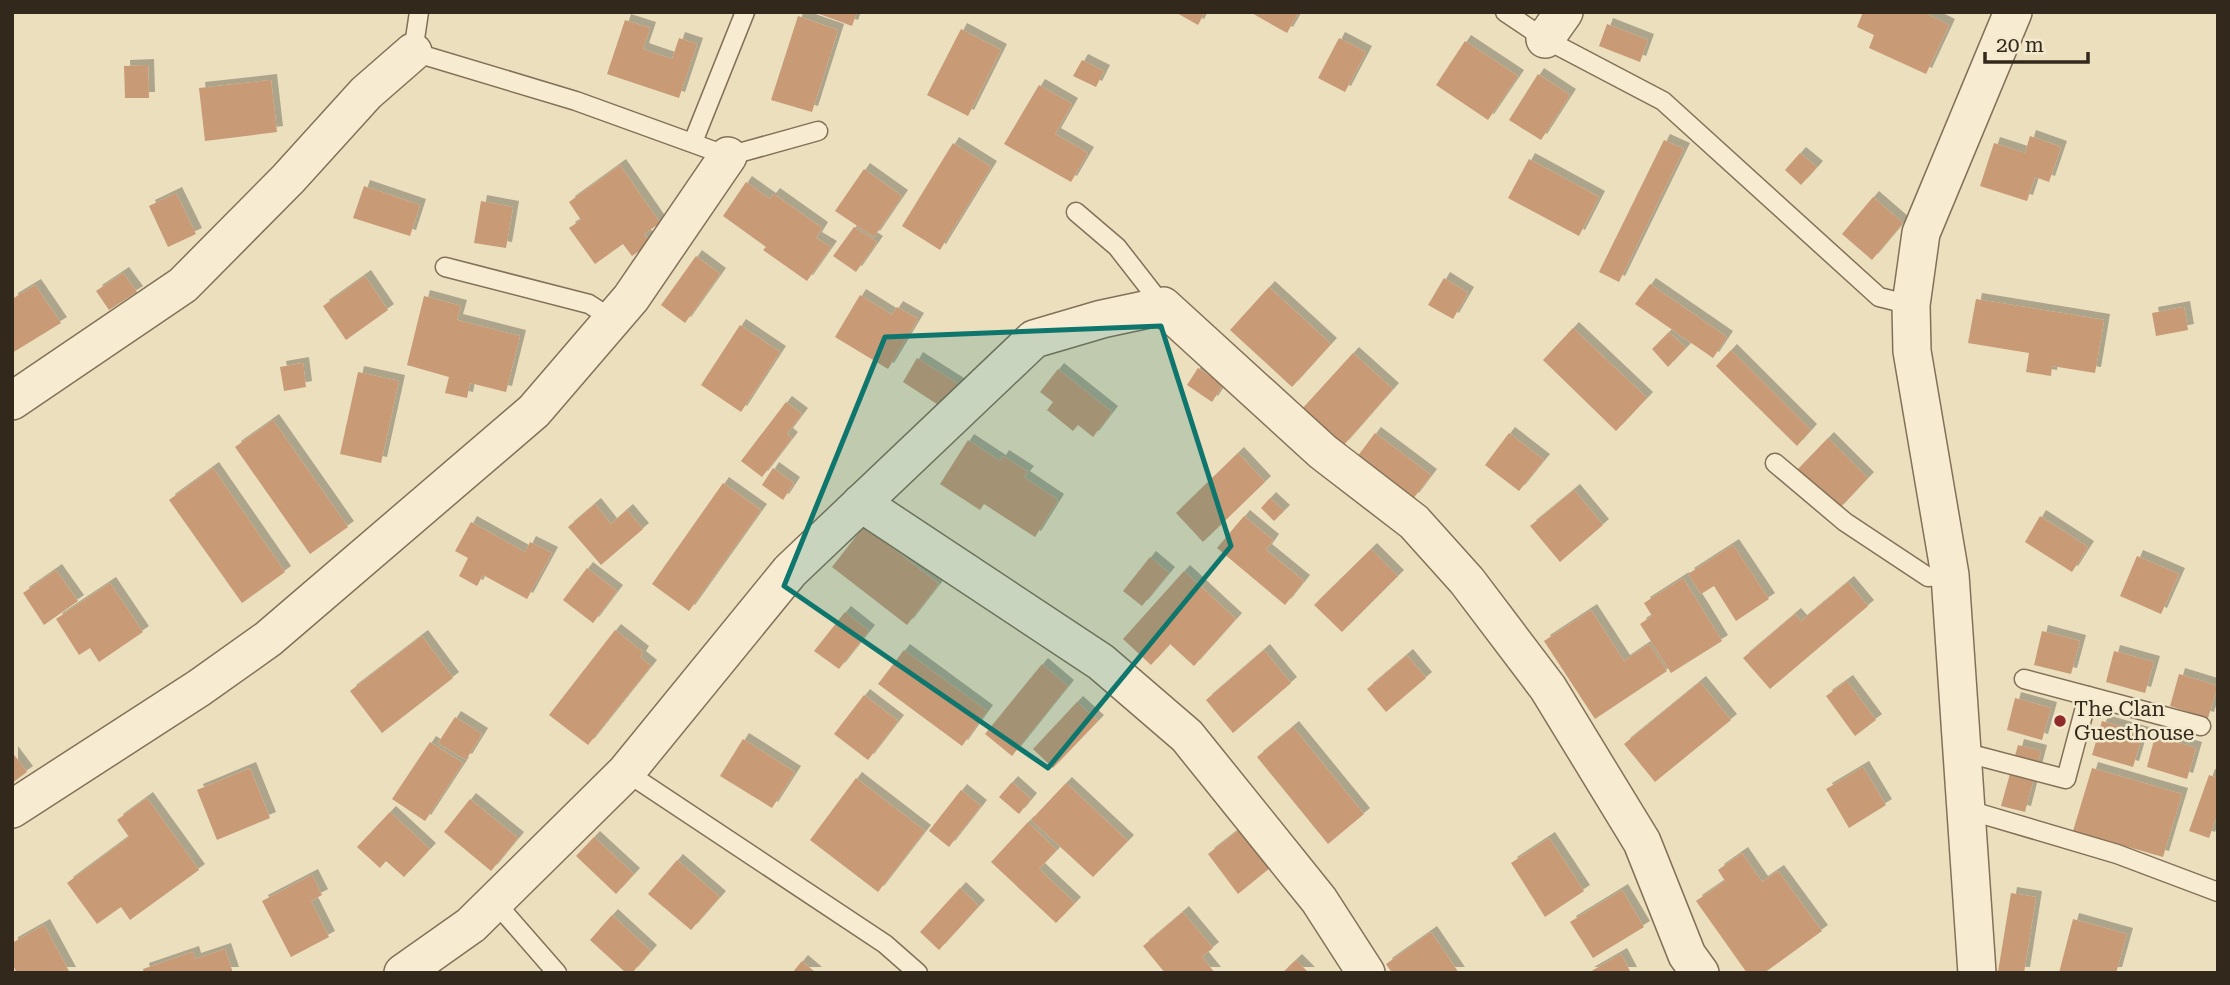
<svg xmlns="http://www.w3.org/2000/svg" width="2230" height="985" font-family="'Roboto Serif',serif">
	<style>
		.building { fill: #c89a76; filter: url(#shadow) }
		.lines { fill: none; stroke-linecap: round; stroke-linejoin: round }
		.lane-casing { stroke: #837058; stroke-width: 21 }
		.street-casing { stroke: #837058; stroke-width: 40 }
		.lane { stroke: #f7ecd1; stroke-width: 18 }
		.street { stroke: #f7ecd1; stroke-width: 37 }
		.marked { fill: #0f766e; fill-opacity: 0.2; stroke: #0f766e; stroke-width: 5; stroke-linejoin: round }
		.poi-dot { fill: #8f2c2b; stroke: #f3e9cd; stroke-width: 2.5 }
		.labels { text-anchor: middle; dominant-baseline: central; stroke-width: 5; stroke-linejoin: round; paint-order: stroke }
		.poi-label { font-size: 21px; fill: #33281c; stroke: #f3e9cd; text-anchor: start }
	</style>
	<defs>
		<filter id="shadow"><feDropShadow dx="6" dy="-6" stdDeviation="0" flood-color="#0004"/></filter>
	</defs>
	<rect width="100%" height="100%" fill="#ebdfbe"/>
	<g class="building">
		<polygon points="814,12 857,12 852,26"/>
		<polygon points="1175,12 1205,12 1198,25"/>
		<polygon points="1250,12 1299,12 1287,33"/>
		<polygon points="1863,12 1923,12 1949,25 1926,74 1869,48 1874,35 1857,27"/>
		<polygon points="798,16 838,30 812,112 771,100"/>
		<polygon points="625,20 650,28 643,49 672,59 679,38 697,44 679,98 607,74"/>
		<polygon points="1607,24 1648,40 1640,62 1599,46"/>
		<polygon points="961,29 1001,50 968,116 927,95"/>
		<polygon points="1339,38 1366,52 1345,92 1318,78"/>
		<polygon points="1465,41 1518,76 1488,120 1436,85"/>
		<polygon points="1082,60 1104,71 1096,87 1073,76"/>
		<polygon points="148,65 149,98 125,98 124,66"/>
		<polygon points="1538,74 1570,95 1541,140 1509,120"/>
		<polygon points="271,80 277,132 205,141 199,88"/>
		<polygon points="1039,85 1072,104 1055,134 1088,153 1071,182 1004,144"/>
		<polygon points="2030,136 2061,147 2049,182 2035,177 2027,201 1980,186 1994,143 2025,153"/>
		<polygon points="1664,140 1684,149 1619,282 1599,272"/>
		<polygon points="953,143 991,167 940,250 902,226"/>
		<polygon points="1800,153 1817,167 1801,185 1785,170"/>
		<polygon points="1529,159 1599,197 1579,236 1508,198"/>
		<polygon points="620,165 660,223 644,234 651,243 632,256 623,244 595,264 569,228 581,220 569,202"/>
		<polygon points="864,169 902,196 874,237 835,211"/>
		<polygon points="746,182 770,199 774,194 822,228 816,238 831,247 807,281 763,250 766,247 723,216"/>
		<polygon points="364,186 420,205 410,236 353,218"/>
		<polygon points="176,193 196,234 168,247 149,206"/>
		<polygon points="1873,197 1903,223 1872,260 1842,234"/>
		<polygon points="481,201 513,207 506,248 474,243"/>
		<polygon points="854,227 877,242 856,272 833,256"/>
		<polygon points="696,256 720,274 685,323 661,305"/>
		<polygon points="123,273 137,292 109,310 96,291"/>
		<polygon points="365,276 388,310 346,340 323,306"/>
		<polygon points="1444,278 1468,293 1453,319 1428,305"/>
		<polygon points="1650,284 1727,337 1713,358 1635,304"/>
		<polygon points="35,285 61,323 12,353 12,299"/>
		<polygon points="1269,287 1331,344 1292,387 1230,330"/>
		<polygon points="860,295 892,315 897,307 918,319 888,369 835,337"/>
		<polygon points="424,296 461,306 457,320 520,336 506,392 470,383 467,398 445,393 449,377 407,365"/>
		<polygon points="1976,299 2104,320 2095,373 2052,366 2051,376 2026,372 2029,353 1968,343"/>
		<polygon points="2184,307 2188,330 2156,336 2152,313"/>
		<polygon points="740,325 780,352 741,412 701,385"/>
		<polygon points="1573,328 1647,398 1616,431 1543,360"/>
		<polygon points="1669,332 1686,348 1668,367 1652,349"/>
		<polygon points="1731,350 1811,430 1797,446 1716,366"/>
		<polygon points="1353,353 1393,389 1343,446 1302,409"/>
		<polygon points="917,358 958,384 943,408 903,382"/>
		<polygon points="303,363 306,387 284,391 280,367"/>
		<polygon points="1198,368 1223,385 1212,402 1187,385"/>
		<polygon points="1058,369 1112,412 1093,437 1078,425 1073,431 1047,410 1053,402 1040,392"/>
		<polygon points="358,372 399,381 381,463 340,454"/>
		<polygon points="786,402 802,414 787,434 792,438 762,477 741,461"/>
		<polygon points="273,420 348,527 310,554 235,447"/>
		<polygon points="1375,433 1431,475 1413,499 1357,457"/>
		<polygon points="1509,433 1544,460 1519,491 1485,465"/>
		<polygon points="1828,438 1868,478 1838,510 1797,470"/>
		<polygon points="968,440 1000,461 1003,456 1028,472 1024,477 1058,500 1035,537 984,504 980,510 940,484"/>
		<polygon points="1238,453 1265,482 1203,542 1176,513"/>
		<polygon points="213,468 285,572 242,603 169,500"/>
		<polygon points="773,468 794,483 783,500 762,485"/>
		<polygon points="723,483 761,510 689,611 652,584"/>
		<polygon points="1574,490 1603,525 1560,562 1530,526"/>
		<polygon points="1270,498 1284,511 1274,521 1261,508"/>
		<polygon points="595,504 611,524 627,510 643,529 601,565 568,527"/>
		<polygon points="1244,516 1273,540 1266,550 1304,581 1285,605 1217,548"/>
		<polygon points="2040,516 2088,547 2072,572 2025,542"/>
		<polygon points="471,522 525,552 530,542 552,553 527,599 483,575 477,586 459,576 468,558 455,551"/>
		<polygon points="864,526 939,584 907,625 832,567"/>
		<polygon points="1733,545 1769,599 1736,621 1714,586 1701,594 1688,574"/>
		<polygon points="1371,549 1398,576 1342,632 1314,605"/>
		<polygon points="2137,556 2179,574 2161,614 2120,596"/>
		<polygon points="1150,557 1169,573 1142,606 1123,591"/>
		<polygon points="587,568 617,591 593,623 563,600"/>
		<polygon points="56,570 78,601 44,625 23,593"/>
		<polygon points="1184,571 1236,619 1194,666 1170,644 1151,665 1123,639"/>
		<polygon points="1683,578 1722,641 1671,673 1640,624 1652,616 1644,603"/>
		<polygon points="1848,582 1868,606 1770,689 1743,658 1795,614 1801,621"/>
		<polygon points="110,583 143,632 99,662 90,648 79,655 56,619"/>
		<polygon points="1591,610 1624,661 1649,644 1667,671 1595,719 1544,641"/>
		<polygon points="845,612 869,631 839,669 814,651"/>
		<polygon points="615,630 643,652 640,657 651,666 588,745 549,715"/>
		<polygon points="2042,631 2080,641 2071,674 2034,665"/>
		<polygon points="422,636 453,678 382,733 350,691"/>
		<polygon points="904,650 987,711 962,746 878,684"/>
		<polygon points="1264,650 1291,683 1233,733 1206,700"/>
		<polygon points="2114,651 2154,662 2145,693 2106,682"/>
		<polygon points="1407,655 1426,678 1386,712 1367,689"/>
		<polygon points="1042,664 1068,686 1012,756 985,734"/>
		<polygon points="2179,674 2218,686 2208,718 2170,706"/>
		<polygon points="1847,681 1876,720 1855,736 1826,696"/>
		<polygon points="1700,682 1731,720 1655,782 1624,744"/>
		<polygon points="864,695 898,721 868,760 834,734"/>
		<polygon points="2015,698 2051,708 2042,740 2007,730"/>
		<polygon points="1077,702 1098,721 1053,768 1033,749"/>
		<polygon points="455,717 482,734 466,760 438,743"/>
		<polygon points="2102,721 2143,733 2133,767 2092,755"/>
		<polygon points="1293,727 1364,814 1328,844 1257,757"/>
		<polygon points="2155,736 2196,748 2187,779 2147,767"/>
		<polygon points="743,739 795,772 772,808 720,776"/>
		<polygon points="430,742 463,763 425,821 392,799"/>
		<polygon points="2018,745 2041,751 2025,812 2001,806"/>
		<polygon points="12,752 27,772 12,783"/>
		<polygon points="1863,767 1886,805 1849,828 1826,789"/>
		<polygon points="250,768 270,818 217,840 197,790"/>
		<polygon points="2092,768 2182,794 2163,857 2073,831"/>
		<polygon points="2209,775 2218,778 2218,813 2209,838 2189,831"/>
		<polygon points="856,778 925,831 878,892 810,840"/>
		<polygon points="1012,782 1031,799 1019,814 999,797"/>
		<polygon points="1066,783 1128,841 1093,877 1031,820"/>
		<polygon points="961,790 981,806 949,847 929,831"/>
		<polygon points="147,798 199,870 130,920 121,907 97,924 67,883 129,837 117,820"/>
		<polygon points="470,799 518,838 491,871 444,832"/>
		<polygon points="390,812 430,849 404,877 386,861 380,868 357,847"/>
		<polygon points="1028,822 1057,850 1039,869 1075,903 1056,923 991,862"/>
		<polygon points="1240,829 1270,868 1238,894 1208,854"/>
		<polygon points="594,837 634,874 616,894 576,856"/>
		<polygon points="1549,838 1584,891 1545,917 1511,863"/>
		<polygon points="1742,853 1762,882 1778,871 1822,931 1764,973 1747,973 1696,901 1725,881 1718,870"/>
		<polygon points="677,860 720,897 691,930 648,894"/>
		<polygon points="312,875 322,895 311,901 329,937 291,957 262,901"/>
		<polygon points="960,888 979,906 939,950 920,932"/>
		<polygon points="1622,890 1644,927 1593,958 1570,922"/>
		<polygon points="2011,893 2036,897 2024,973 1998,972"/>
		<polygon points="1183,912 1213,948 1202,957 1215,973 1165,973 1143,946"/>
		<polygon points="612,915 651,951 632,973 626,973 590,940"/>
		<polygon points="2073,919 2127,934 2116,973 2059,973"/>
		<polygon points="44,925 70,973 17,973 12,964 12,943"/>
		<polygon points="1431,932 1459,973 1392,973 1386,964"/>
		<polygon points="225,949 233,973 144,973 143,969 193,952 195,959"/>
		<polygon points="1621,954 1631,973 1588,973"/>
		<polygon points="1296,960 1309,973 1282,973"/>
		<polygon points="802,961 816,973 792,973"/>
	</g>
	<g class="lines">
		<defs>
			<g id="lane">
				<polyline points="419,12 413,52 576,101 728,156 818,131"/>
				<polyline points="1505,12 1545,39 1663,101 1879,297 1911,305"/>
				<polyline points="693,142 745,12"/>
				<polyline points="1076,212 1117,247 1163,306"/>
				<polyline points="445,267 589,304 614,320"/>
				<polyline points="1775,463 1845,522 1928,577 1950,575"/>
				<polyline points="2024,679 2201,726"/>
				<polyline points="1963,752 2066,779 2088,696"/>
				<polyline points="626,772 885,944 918,973"/>
				<polyline points="1968,810 2117,854 2218,892"/>
				<polyline points="495,902 557,973"/>
			</g>
			<g id="street">
				<polyline points="1545,39 1564,12"/>
				<polyline points="12,401 183,285 288,179 366,93 413,52"/>
				<polyline points="861,503 1101,662 1187,736 1319,900 1366,973"/>
				<polyline points="12,809 199,688 268,639 534,411 631,298 728,156"/>
				<polyline points="403,973 471,925 626,772 790,571 1034,339 1102,319 1163,306 1323,452 1414,522 1467,581 1548,688 1642,842 1687,955 1700,973"/>
				<polyline points="1977,973 1950,575 1912,351 1911,305 1921,233 2013,12"/>
			</g>
		</defs>
		<use href="#lane" class="lane-casing"/>
		<use href="#street" class="street-casing"/>
		<use href="#lane" class="lane"/>
		<use href="#street" class="street"/>
	</g>
	<path class="marked" d="M1161 326 1231 546 1048 768 784 586 885 337Z"/>
	<circle class="poi-dot" cx="2060" cy="721" r="7"/>
	<g class="labels">
		<g class="poi-label">
			<text x="2074" y="709">The Clan<tspan x="2074" dy="24">Guesthouse</tspan></text>
		</g>
	</g>
	<rect width="2230" height="985" fill="none" stroke="#33281c" stroke-width="28"/>
	<path d="M1985 52v10h103v-10" fill="none" stroke="#33281c" stroke-width="3.5"/>
	<text x="1996" y="52" font-size="21" fill="#33281c" stroke="#f3e9cd" stroke-width="5" paint-order="stroke">20 m</text>
</svg>
